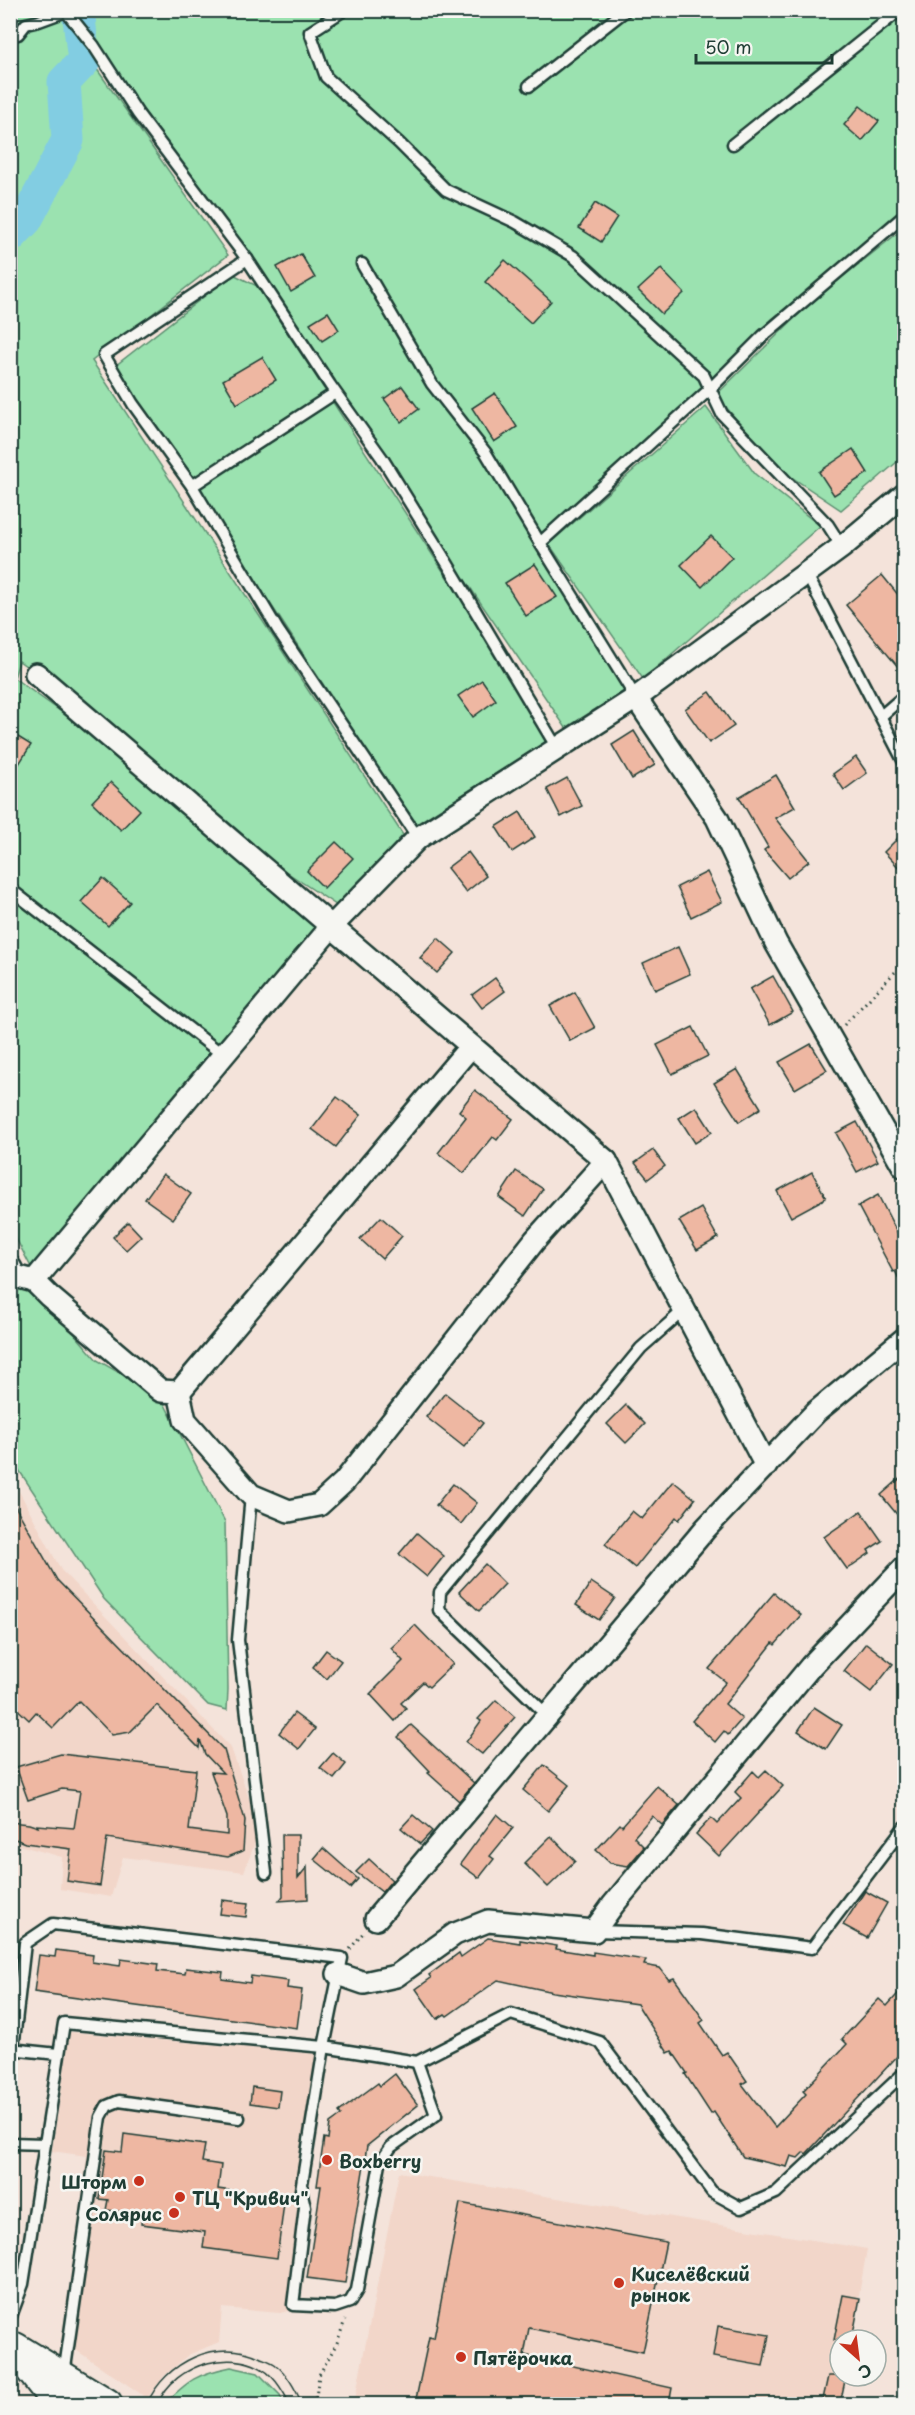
<svg xmlns="http://www.w3.org/2000/svg" width="915" height="2415" font-family="'Playpen Sans',sans-serif">
	<style>
		.built { fill: #f2d6c9 }
		.green { fill: #9be2b0; stroke: #5d9072; stroke-width: 1.5 }
		.lines { fill: none; stroke-linecap: round; stroke-linejoin: round }
		.river { stroke: #82cde2; stroke-width: 33 }
		.building { fill: #eeb7a2; stroke: #1f3d34; stroke-width: 1.5 }
		.lane-casing { stroke: #1f3d34; stroke-width: 15 }
		.street-casing { stroke: #1f3d34; stroke-width: 26 }
		.secondary-casing { stroke: #1f3d34; stroke-width: 34 }
		.path { stroke: #1f3d34; stroke-width: 3; stroke-dasharray: 1.5 4.5; stroke-linecap: butt }
		.lane { stroke: #f6f6f2; stroke-width: 10 }
		.street { stroke: #f6f6f2; stroke-width: 21 }
		.secondary { stroke: #f6f6f2; stroke-width: 30 }
		.tram { stroke: #1f3d34; stroke-width: 1.5 }
		.poi-dot { fill: #c8321e; stroke: #f6f6f2; stroke-width: 2 }
		.labels { text-anchor: middle; dominant-baseline: central; stroke-width: 5; stroke-linejoin: round; paint-order: stroke }
		.poi-label { font-size: 18px; font-weight: bold; fill: #1f3d34; stroke: #f6f6f2; text-anchor: start }
	</style>
	<rect width="100%" height="100%" fill="#f4e3da"/>
	<filter id="ink" filterUnits="userSpaceOnUse"><feTurbulence type="fractalNoise" baseFrequency=".0167" numOctaves="2"/><feDisplacementMap in="SourceGraphic" scale="12" xChannelSelector="R" yChannelSelector="G"/><feConvolveMatrix kernelMatrix="1 2 1 2 8 2 1 2 1" color-interpolation-filters="sRGB"/></filter>
	<g filter="url(#ink)">
		<g class="built">
			<polygon points="10,1474 61,1570 231,1748 260,1829 244,1872 123,1857 111,1897 60,1889 62,1857 11,1843"/>
			<polygon points="70,2032 316,2054 288,2311 280,2313 222,2308 219,2342 188,2355 164,2376 147,2398 64,2342 87,2156 52,2151"/>
			<polygon points="399,2172 867,2249 851,2340 840,2340 840,2376 844,2376 839,2404 354,2404"/>
		</g>
		<g class="green">
			<polygon points="900,10 904,13 904,213 772,319 696,396 535,540 626,690 566,728 373,445 251,255 98,49 94,65 228,255 92,361 403,835 339,907 282,869 119,734 19,661 14,678 102,741 326,920 211,1065 31,1267 10,1227 10,11"/>
			<polygon points="904,228 904,456 841,510 775,466 716,395 809,304"/>
			<polygon points="233,274 257,286 552,738 415,825 115,366"/>
			<polygon points="706,407 755,474 820,526 643,679 549,544"/>
			<polygon points="10,1283 41,1295 97,1360 161,1397 225,1522 228,1689 227,1710 208,1705 104,1599 11,1458"/>
			<path d="M231 2367 258 2373 280 2395 284 2404H164C189 2380 196 2374 231 2367Z"/>
		</g>
		<g class="lines">
			<polyline class="river" points="10,237 26,220 68,140 64,82 84,61 78,10"/>
		</g>
		<g class="building">
			<polygon points="860,106 879,121 862,141 844,125"/>
			<polygon points="595,203 617,217 601,242 579,228"/>
			<polygon points="301,254 315,278 291,292 277,267"/>
			<polygon points="505,260 551,301 531,323 485,282"/>
			<polygon points="661,269 684,293 662,314 638,290"/>
			<polygon points="328,312 339,330 322,341 310,323"/>
			<polygon points="262,357 276,380 237,404 223,380"/>
			<polygon points="402,386 419,409 401,422 384,399"/>
			<polygon points="495,393 517,427 494,442 472,408"/>
			<polygon points="853,449 868,473 834,495 819,472"/>
			<polygon points="711,536 732,557 702,587 681,565"/>
			<polygon points="535,564 557,597 526,616 505,583"/>
			<polygon points="882,575 904,602 904,674 846,605"/>
			<polygon points="482,680 496,700 473,717 458,696"/>
			<polygon points="710,692 734,726 709,743 685,709"/>
			<polygon points="634,731 655,765 632,779 612,745"/>
			<polygon points="10,732 31,745 10,778"/>
			<polygon points="856,757 867,773 844,790 833,774"/>
			<polygon points="776,775 795,807 775,818 809,861 788,878 764,850 768,847 739,797"/>
			<polygon points="567,778 582,806 561,817 547,789"/>
			<polygon points="111,782 140,810 121,830 92,802"/>
			<polygon points="520,812 535,837 512,852 496,827"/>
			<polygon points="904,832 904,873 884,852"/>
			<polygon points="336,842 353,858 324,888 307,871"/>
			<polygon points="468,852 486,876 466,892 447,868"/>
			<polygon points="707,872 722,902 691,917 677,887"/>
			<polygon points="103,878 130,902 108,926 81,902"/>
			<polygon points="438,938 455,953 437,973 420,958"/>
			<polygon points="678,947 690,974 655,990 643,963"/>
			<polygon points="773,976 793,1012 770,1025 750,989"/>
			<polygon points="495,978 505,991 482,1008 472,995"/>
			<polygon points="575,992 595,1028 570,1041 550,1006"/>
			<polygon points="693,1027 708,1056 672,1074 657,1045"/>
			<polygon points="811,1044 827,1070 795,1089 779,1062"/>
			<polygon points="737,1069 761,1108 739,1122 714,1083"/>
			<polygon points="475,1090 513,1119 497,1140 493,1137 464,1173 438,1153 466,1117 459,1111"/>
			<polygon points="337,1097 361,1115 336,1147 312,1129"/>
			<polygon points="696,1107 712,1132 695,1143 679,1118"/>
			<polygon points="857,1122 878,1161 857,1172 836,1133"/>
			<polygon points="653,1150 665,1166 648,1179 635,1163"/>
			<polygon points="516,1171 543,1189 525,1216 499,1197"/>
			<polygon points="812,1172 826,1198 791,1217 777,1191"/>
			<polygon points="163,1174 191,1194 173,1219 145,1199"/>
			<polygon points="878,1195 899,1236 904,1234 904,1289 895,1271 893,1272 858,1206"/>
			<polygon points="701,1208 718,1238 697,1250 679,1221"/>
			<polygon points="381,1217 402,1236 382,1259 360,1239"/>
			<polygon points="128,1222 141,1236 126,1250 113,1237"/>
			<polygon points="445,1393 483,1423 464,1447 426,1417"/>
			<polygon points="626,1405 645,1424 626,1443 607,1424"/>
			<polygon points="904,1475 904,1523 881,1495"/>
			<polygon points="673,1481 695,1499 679,1520 676,1517 635,1568 605,1544 632,1511 642,1519"/>
			<polygon points="453,1484 477,1503 461,1524 436,1505"/>
			<polygon points="10,1497 57,1580 224,1750 245,1820 243,1851 228,1857 107,1838 100,1886 67,1881 71,1849 25,1843 10,1837 10,1822 29,1824 38,1827 37,1825 74,1828 80,1791 62,1789 28,1800 16,1767 61,1754 196,1770 189,1830 227,1835 227,1817 211,1772 223,1773 205,1754 200,1740 199,1748 157,1705 130,1732 112,1735 79,1701 53,1728 36,1712 29,1720 10,1702"/>
			<polygon points="861,1511 882,1541 868,1550 870,1553 847,1569 824,1537"/>
			<polygon points="417,1533 444,1556 427,1577 399,1554"/>
			<polygon points="485,1564 505,1584 479,1611 459,1592"/>
			<polygon points="591,1582 615,1598 599,1620 576,1605"/>
			<polygon points="774,1593 801,1615 775,1645 773,1643 725,1704 742,1719 728,1735 724,1731 715,1742 692,1721 726,1682 709,1669"/>
			<polygon points="415,1625 453,1664 429,1687 423,1682 401,1703 406,1708 395,1721 370,1694 403,1661 391,1648"/>
			<polygon points="866,1643 893,1664 871,1692 844,1671"/>
			<polygon points="326,1650 341,1661 327,1679 313,1667"/>
			<polygon points="496,1700 515,1717 482,1754 466,1742 481,1721 478,1719"/>
			<polygon points="814,1707 842,1725 826,1749 798,1731"/>
			<polygon points="294,1713 315,1729 299,1749 279,1733"/>
			<polygon points="411,1725 474,1783 459,1801 428,1773 430,1771 398,1737"/>
			<polygon points="333,1753 346,1764 334,1779 320,1768"/>
			<polygon points="544,1765 569,1785 548,1811 523,1790"/>
			<polygon points="766,1770 783,1786 719,1856 696,1834 711,1818 717,1824 741,1798 735,1792 753,1771 759,1777"/>
			<polygon points="657,1786 679,1805 662,1825 652,1816 634,1837 644,1847 628,1866 610,1863 596,1850 620,1824 622,1826"/>
			<polygon points="497,1814 513,1828 490,1856 494,1859 479,1878 460,1864"/>
			<polygon points="413,1815 432,1831 420,1844 401,1828"/>
			<polygon points="282,1835 298,1835 298,1878 307,1867 308,1899 279,1901 283,1896"/>
			<polygon points="551,1836 575,1861 548,1887 524,1863"/>
			<polygon points="323,1848 358,1879 350,1888 314,1859"/>
			<polygon points="369,1859 392,1880 382,1892 356,1872"/>
			<polygon points="865,1891 887,1903 867,1938 843,1925"/>
			<polygon points="222,1900 248,1903 246,1917 220,1914"/>
			<polygon points="488,1938 520,1943 520,1940 557,1946 556,1949 593,1955 593,1952 646,1960 644,1965 660,1968 669,1980 674,1978 704,2020 700,2023 722,2055 727,2052 747,2081 742,2084 775,2127 806,2094 803,2091 847,2044 842,2039 879,1999 887,2006 904,1987 904,2049 806,2154 804,2152 798,2158 791,2156 787,2167 743,2157 714,2112 711,2114 685,2074 687,2073 672,2051 668,2053 637,2004 553,1992 498,1980 447,2016 445,2014 437,2019 416,1989 431,1978 429,1975 459,1953 461,1957"/>
			<polygon points="56,1950 93,1955 92,1962 120,1966 121,1959 158,1964 157,1971 185,1974 186,1968 223,1972 222,1979 250,1983 251,1976 288,1981 287,1988 302,1990 297,2028 34,1992 39,1955 55,1957"/>
			<polygon points="395,2074 418,2105 367,2146 345,2283 307,2278 321,2186 317,2186 324,2138 328,2139 330,2123 341,2115 339,2112 378,2083 380,2086"/>
			<polygon points="252,2087 280,2091 278,2107 250,2103"/>
			<polygon points="124,2134 205,2145 202,2162 221,2165 218,2189 260,2195 259,2200 284,2203 277,2258 203,2248 205,2232 141,2224 142,2214 106,2210 108,2200 99,2199 106,2150 122,2152"/>
			<polygon points="460,2203 666,2242 643,2352 529,2328 524,2355 672,2388 669,2404 444,2404 416,2399 429,2337 434,2338"/>
			<polygon points="843,2295 860,2298 852,2340 834,2340"/>
			<polygon points="718,2326 769,2335 763,2366 713,2357"/>
			<polygon points="828,2376 846,2376 840,2404 822,2404"/>
		</g>
		<g class="lines">
			<defs>
				<g id="lane">
					<polyline points="65,10 94,46 138,114 247,259 330,385 382,458 447,563 557,748"/>
					<polyline points="344,10 310,32 326,77 399,143 446,190 515,222 573,256 704,376 722,414 828,525 842,547"/>
					<polyline points="10,36 18,34 26,24 39,21 69,10"/>
					<polyline points="529,86 626,10"/>
					<polyline points="733,144 900,10"/>
					<polyline points="362,264 432,384 486,453 540,543"/>
					<polyline points="335,393 192,486 278,630 418,838"/>
					<polyline points="192,486 133,404 104,355 247,259"/>
					<polyline points="806,573 904,762"/>
					<polyline points="636,698 540,543 710,389 763,336 904,216"/>
					<polyline points="881,716 904,696"/>
					<polyline points="10,889 223,1055"/>
					<polyline points="251,1495 238,1640 266,1873"/>
					<polyline points="547,1715 439,1610 440,1592 641,1348 684,1310"/>
					<polyline points="594,1931 702,1934 812,1948 904,1827"/>
					<polyline points="10,2049 58,2054"/>
					<polyline points="13,2049 25,1943 53,1924 342,1958 324,2047 301,2190 305,2207 293,2305 335,2307 350,2302 357,2290 380,2163 391,2147 436,2115 417,2062"/>
					<polyline points="10,2143 44,2144"/>
					<polyline points="10,2319 23,2284 64,2023 324,2047 417,2062 511,2014 600,2042 712,2192 741,2208 776,2193 904,2073"/>
					<polyline points="64,2375 101,2117 107,2106 119,2101 239,2118"/>
				</g>
				<g id="street">
					<polyline points="36,674 606,1161 766,1466"/>
					<polyline points="636,698 717,818 776,943 904,1167"/>
					<polyline points="10,1267 15,1276 34,1281 331,927 418,838 636,698 842,547 904,495"/>
					<polyline points="34,1281 49,1296 161,1391 179,1392"/>
					<polyline points="179,1392 185,1420 251,1495 289,1511 319,1505 344,1482 535,1240 606,1161"/>
					<polyline points="179,1392 471,1046"/>
					<polyline points="376,1919 706,1528 816,1412 904,1339"/>
					<polyline points="338,1974 364,1983 396,1976 455,1934 488,1921 594,1931 613,1905 811,1666 904,1568"/>
				</g>
				<g id="secondary">
					<polyline points="15,2348 107,2404"/>
					<polyline points="25,2362 58,2404"/>
				</g>
			</defs>
			<use href="#lane" class="lane-casing"/>
			<use href="#street" class="street-casing"/>
			<use href="#secondary" class="secondary-casing"/>
			<g class="path">
				<polyline points="844,1025 898,969 904,965"/>
				<polyline points="350,1949 363,1933"/>
				<polyline points="315,2404 319,2375 337,2343 345,2320"/>
			</g>
			<use href="#lane" class="lane"/>
			<use href="#street" class="street"/>
			<use href="#secondary" class="secondary"/>
			<g class="tram">
				<path d="M147 2404C165 2362 218 2336 261 2358 266 2360 273 2362 277 2366 289 2376 296 2390 302 2404"/>
				<path d="M158 2404C173 2363 240 2344 272 2377 280 2385 285 2395 290 2404"/>
			</g>
		</g>
	</g>
	<g class="poi-dot">
		<circle cx="327" cy="2160" r="6"/>
		<circle cx="139" cy="2181" r="6"/>
		<circle cx="180" cy="2197" r="6"/>
		<circle cx="174" cy="2213" r="6"/>
		<circle cx="619" cy="2283" r="6"/>
		<circle cx="461" cy="2357" r="6"/>
	</g>
	<g class="labels">
		<g class="poi-label">
			<text x="339" y="2160">Boxberry</text>
			<text x="127" y="2181" text-anchor="end">Шторм</text>
			<text x="192" y="2197">ТЦ "Кривич"</text>
			<text x="162" y="2213" text-anchor="end">Солярис</text>
			<text x="631" y="2273">Киселёвский<tspan x="631" dy="21">рынок</tspan></text>
			<text x="473" y="2357">Пятёрочка</text>
		</g>
	</g>
	<rect width="915" height="2415" fill="none" stroke="#f6f6f2" stroke-width="36"/>
	<rect x="18" y="18" width="879" height="2379" fill="none" stroke="#1f3d34" stroke-width="2" filter="url(#ink)"/>
	<g transform="translate(858 2358) rotate(152)"><circle r="28" fill="#f6f6f2" stroke="#a0aca6" stroke-width="1.5"/>
	<path d="M0-4.5L10 22L0 15L-10 22Z" fill="#c8321e"/>
	<text y="-9" font-size="16" font-weight="bold" text-anchor="middle" fill="#1f3d34">С</text>
	</g>
	<path d="M696 54v9h136v-9" fill="none" stroke="#1f3d34" stroke-width="3"/>
	<text x="705" y="54" font-size="18" fill="#1f3d34" stroke="#f6f6f2" stroke-width="4.5" paint-order="stroke">50 m</text>
</svg>
